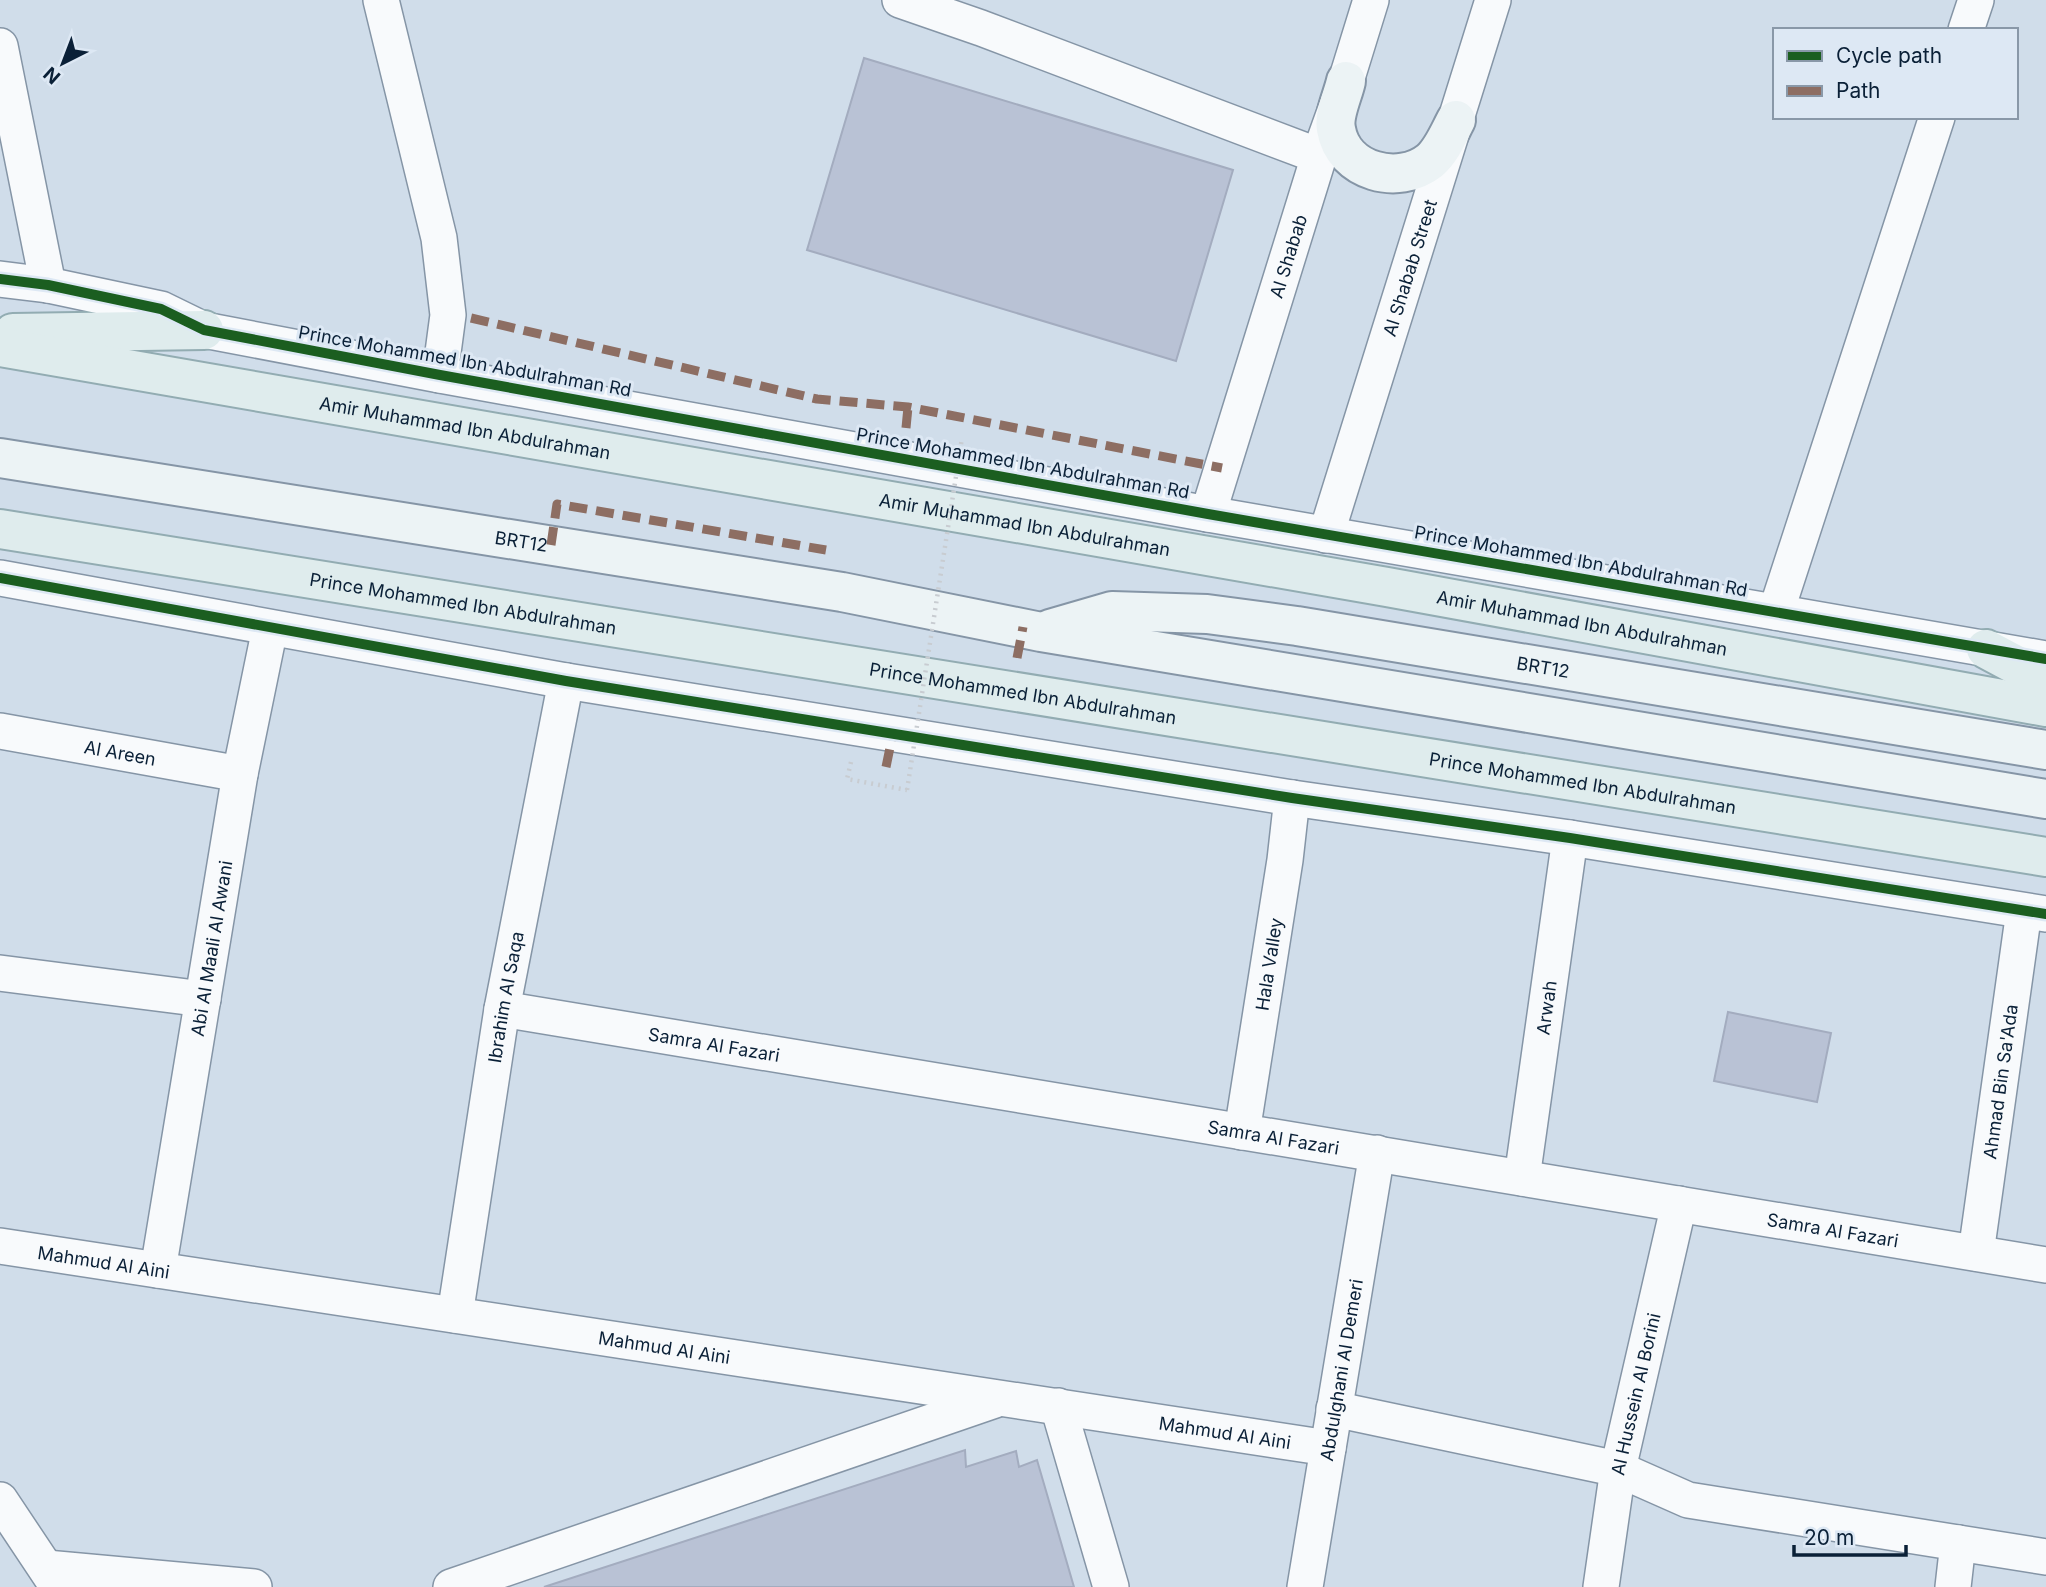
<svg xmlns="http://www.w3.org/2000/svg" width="2046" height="1587" font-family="Inter,sans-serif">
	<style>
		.building { fill: #b9c2d5; stroke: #a3acbf; stroke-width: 2 }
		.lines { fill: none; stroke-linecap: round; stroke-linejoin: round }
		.street-casing { stroke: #8595a6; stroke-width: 38 }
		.secondary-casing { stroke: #8595a6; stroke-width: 42 }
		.primary-casing { stroke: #92acb2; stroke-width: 42 }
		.path { stroke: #c8ccd1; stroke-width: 4.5; stroke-dasharray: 2 5; stroke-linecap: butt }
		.street { stroke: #f8fafc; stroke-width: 35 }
		.secondary { stroke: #ecf3f5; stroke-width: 38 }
		.primary { stroke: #dfeced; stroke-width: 38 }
		.path-bridge { stroke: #c8ccd1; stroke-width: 4.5; stroke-dasharray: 2 5; stroke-linecap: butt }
		.quiet { stroke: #8d6e63; stroke-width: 9; stroke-dasharray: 18 9; stroke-linecap: butt }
		.cycleway-casing { stroke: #dde8f4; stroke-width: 15 }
		.cycleway { stroke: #1b5e20; stroke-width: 10 }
		.labels { text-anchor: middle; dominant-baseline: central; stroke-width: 6; stroke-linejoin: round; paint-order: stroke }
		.street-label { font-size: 18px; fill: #0a2037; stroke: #dde8f4 }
	</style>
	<rect width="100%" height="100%" fill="#d0ddea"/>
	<g class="building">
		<polygon points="864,58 1233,170 1176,361 807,250"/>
		<polygon points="1728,1012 1831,1033 1817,1102 1714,1081"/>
		<polygon points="965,1450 966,1467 1016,1451 1019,1467 1037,1460 1074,1587 544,1587"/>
	</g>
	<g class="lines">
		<defs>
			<g id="street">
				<polyline points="381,0 439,238 448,315 440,375"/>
				<polyline points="900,0 981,28 1319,156"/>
				<polyline points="1966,30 1976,0"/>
				<polyline points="0,46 48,285"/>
				<polyline points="0,279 48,285 161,309 204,330 440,375 1208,514 2046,659"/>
				<path id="s1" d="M1208 514 1319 156 1346 81 1371 0"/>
				<path id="s2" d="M1326 535 1493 0"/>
				<polyline points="0,578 566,681 1292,798 1570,838 2046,914"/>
				<polyline points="1776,612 1937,117"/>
				<path id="s3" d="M0 731 240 774"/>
				<polyline points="0,973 203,999"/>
				<path id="s4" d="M502 1009 2046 1265"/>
				<path id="s5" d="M1242 1132 1285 860 1292 798"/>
				<path id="s6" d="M1522 1178 1570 838"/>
				<path id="s7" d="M0 1246 1328 1448"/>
				<path id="s8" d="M1976 1253 2024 911"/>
				<path id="s9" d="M158 1270 240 774 270 628"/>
				<path id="s10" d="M455 1315 502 1009 566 681"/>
				<polyline points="1058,1406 1111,1587"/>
				<polyline points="1334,1409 1618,1469 1688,1500 2046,1557"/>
				<polyline points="0,1500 58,1587"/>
				<polyline points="46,1568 254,1587"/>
				<polyline points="451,1587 995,1400"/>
				<path id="s11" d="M1305 1587 1377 1153"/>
				<path id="s12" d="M1601 1587 1618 1469 1679 1204"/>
				<polyline points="1953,1587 1958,1543"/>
			</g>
			<g id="secondary">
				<path d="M1346 81C1343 95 1333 115 1336 129 1343 172 1399 186 1430 161 1442 151 1449 133 1456 120"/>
				<path id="s13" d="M0 458 842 592 1041 632 2046 799"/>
				<path id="s14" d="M1050 629 1112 611 1207 614 1297 626 2046 750"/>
			</g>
			<g id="primary">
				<polyline points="13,333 204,330"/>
				<path id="s15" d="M0 347 1387 587 2046 707"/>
				<path id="s16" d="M0 529 2046 857"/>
				<polyline points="1986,649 2046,681"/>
			</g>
		</defs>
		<use href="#street" class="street-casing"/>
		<use href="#secondary" class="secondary-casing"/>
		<use href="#primary" class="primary-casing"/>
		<polyline class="path" points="851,762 847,779 907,790"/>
		<use href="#street" class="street"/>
		<use href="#secondary" class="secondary"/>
		<use href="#primary" class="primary"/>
		<polyline class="path-bridge" points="907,790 962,438"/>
		<g class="quiet">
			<polyline points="471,318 817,399 908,407 1222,468"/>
			<polyline points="906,428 908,407"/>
			<polyline points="551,545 557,504 826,550"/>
			<polyline points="1017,658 1023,627"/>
			<polyline points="886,767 893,733"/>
		</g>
		<defs>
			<g id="cycleway">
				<polyline points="0,279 48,285 161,309 204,330 440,375 1208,514 2046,659"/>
				<polyline points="0,578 566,681 1292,798 1570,838 2046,914"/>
			</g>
		</defs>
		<use href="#cycleway" class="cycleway-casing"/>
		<use href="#cycleway" class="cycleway"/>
	</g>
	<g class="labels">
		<g class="street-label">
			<text stroke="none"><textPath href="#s1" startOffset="270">Al Shabab</textPath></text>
			<text stroke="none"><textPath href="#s2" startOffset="280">Al Shabab Street</textPath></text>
			<text transform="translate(465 361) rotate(10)">Prince Mohammed Ibn Abdulrahman Rd</text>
			<text stroke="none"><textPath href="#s15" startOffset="472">Amir Muhammad Ibn Abdulrahman</textPath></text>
			<text transform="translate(1023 463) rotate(10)">Prince Mohammed Ibn Abdulrahman Rd</text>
			<text stroke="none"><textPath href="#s15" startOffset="1040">Amir Muhammad Ibn Abdulrahman</textPath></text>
			<text stroke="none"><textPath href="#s13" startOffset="528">BRT12</textPath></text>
			<text transform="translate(1581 561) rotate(10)">Prince Mohammed Ibn Abdulrahman Rd</text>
			<text stroke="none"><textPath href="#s16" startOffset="469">Prince Mohammed Ibn Abdulrahman</textPath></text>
			<text stroke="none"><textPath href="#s15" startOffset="1606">Amir Muhammad Ibn Abdulrahman</textPath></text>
			<text stroke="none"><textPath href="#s14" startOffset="500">BRT12</textPath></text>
			<text stroke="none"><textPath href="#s16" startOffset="1036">Prince Mohammed Ibn Abdulrahman</textPath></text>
			<text stroke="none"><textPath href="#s3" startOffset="122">Al Areen</textPath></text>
			<text stroke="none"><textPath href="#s16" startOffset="1603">Prince Mohammed Ibn Abdulrahman</textPath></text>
			<text stroke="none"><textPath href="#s9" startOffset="326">Abi Al Maali Al Awani</textPath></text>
			<text stroke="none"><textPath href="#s5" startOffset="170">Hala Valley</textPath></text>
			<text stroke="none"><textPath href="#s10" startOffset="322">Ibrahim Al Saqa</textPath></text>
			<text stroke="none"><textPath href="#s6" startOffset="172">Arwah</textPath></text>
			<text stroke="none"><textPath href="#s4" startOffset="215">Samra Al Fazari</textPath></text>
			<text stroke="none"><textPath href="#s8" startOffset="173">Ahmad Bin Sa'Ada</textPath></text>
			<text stroke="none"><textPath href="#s4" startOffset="782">Samra Al Fazari</textPath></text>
			<text stroke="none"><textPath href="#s4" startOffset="1349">Samra Al Fazari</textPath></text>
			<text stroke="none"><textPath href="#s7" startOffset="105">Mahmud Al Aini</textPath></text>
			<text stroke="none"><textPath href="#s7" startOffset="672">Mahmud Al Aini</textPath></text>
			<text stroke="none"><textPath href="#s11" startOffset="220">Abdulghani Al Demeri</textPath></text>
			<text stroke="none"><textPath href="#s12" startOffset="196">Al Hussein Al Borini</textPath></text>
			<text stroke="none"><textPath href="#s7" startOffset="1239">Mahmud Al Aini</textPath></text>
		</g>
	</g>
	<rect x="1773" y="28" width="245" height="91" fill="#dde8f4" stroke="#8998a8" stroke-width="2"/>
	<rect x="1787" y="51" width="35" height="10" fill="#1b5e20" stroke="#8998a8" stroke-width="2"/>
	<text x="1836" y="63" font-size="21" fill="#0a2037">Cycle path</text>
	<rect x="1787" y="86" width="35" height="10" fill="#8d6e63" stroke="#8998a8" stroke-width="2"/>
	<text x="1836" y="98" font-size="21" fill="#0a2037">Path</text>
	<g transform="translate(63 63) rotate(222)" stroke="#dde8f4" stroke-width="5" paint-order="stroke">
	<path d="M0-5L12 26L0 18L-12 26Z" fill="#0a2037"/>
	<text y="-10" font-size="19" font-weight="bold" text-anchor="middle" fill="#0a2037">N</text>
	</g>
	<path d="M1794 1545v10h112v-10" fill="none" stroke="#0a2037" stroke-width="3.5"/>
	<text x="1804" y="1545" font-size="21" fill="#0a2037" stroke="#dde8f4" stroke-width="5" paint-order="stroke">20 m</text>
</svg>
